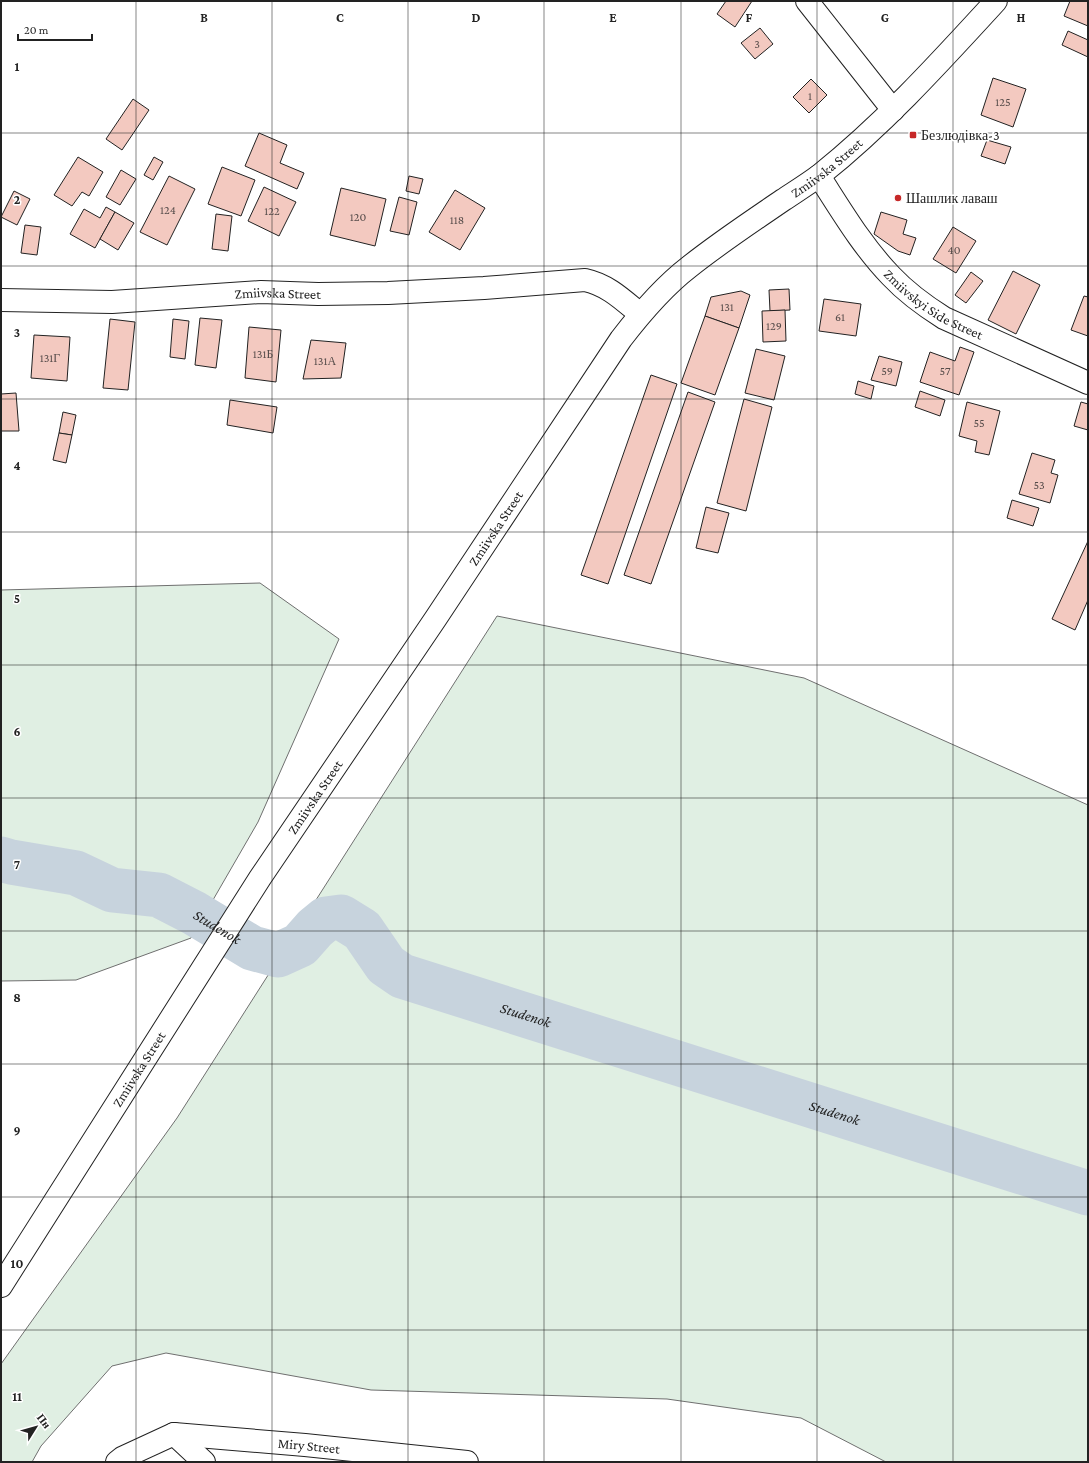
<svg xmlns="http://www.w3.org/2000/svg" width="1089" height="1463" font-family="'Crimson Pro',serif">
	<style>
		.green { fill: #e0efe3; stroke: #6f6f6f }
		.lines { fill: none; stroke-linecap: round; stroke-linejoin: round }
		.river { stroke: #c7d3dd; stroke-width: 45 }
		.building { fill: #f3c9c0; stroke: #222 }
		.street-casing { stroke: #222; stroke-width: 24 }
		.primary-casing { stroke: #222; stroke-width: 24 }
		.street { stroke: #fff; stroke-width: 22 }
		.primary { stroke: #fff; stroke-width: 22 }
		.grid { fill: none; stroke: #222; stroke-width: 1; stroke-opacity: 0.55 }
		.poi-dot { fill: #c62828; stroke: #fff; stroke-width: 1.5 }
		.labels { text-anchor: middle; dominant-baseline: central; stroke-width: 3; stroke-linejoin: round; paint-order: stroke }
		.number-label { font-size: 12px; fill: #564c4a }
		.poi-label { font-size: 14px; fill: #222; stroke: #fff; text-anchor: start }
		.street-label { font-size: 14px; fill: #222; stroke: #fff }
		.water-label { font-size: 15px; font-style: italic; fill: #222; stroke: #fff }
		.grid-label { font-size: 13px; text-anchor: middle; font-weight: bold; fill: #222; stroke: #fff; stroke-width: 3; stroke-linejoin: round; paint-order: stroke }
	</style>
	<rect width="100%" height="100%" fill="#fff"/>
	<g class="green">
		<polygon points="260,583 339,639 258,822 191,938 76,980 1,981 1,590"/>
		<polygon points="497,616 804,678 1088,805 1088,1462 886,1462 801,1418 667,1399 371,1390 166,1353 112,1366 41,1446 32,1462 1,1462 1,1364 177,1118"/>
	</g>
	<g class="lines">
		<path class="river" id="s1" d="M1 859 11 862 76 873 112 890 159 895 194 913 252 948 278 955 300 945 315 928 326 919 341 917 362 930 386 965 402 976 1088 1193"/>
	</g>
	<g class="building">
		<polygon points="726,1 752,1 735,27 717,14"/>
		<polygon points="1070,1 1088,1 1088,26 1064,16"/>
		<polygon points="760,28 773,44 755,59 741,43"/>
		<polygon points="1068,31 1088,40 1088,57 1062,45"/>
		<polygon points="993,78 1026,89 1013,127 981,115"/>
		<polygon points="811,79 827,95 809,113 793,97"/>
		<polygon points="133,99 149,110 122,150 106,139"/>
		<polygon points="259,133 287,145 280,163 304,173 297,189 245,166"/>
		<polygon points="987,140 1011,147 1005,164 981,156"/>
		<polygon points="78,157 103,172 89,196 82,192 72,206 54,195"/>
		<polygon points="154,157 163,162 153,180 144,175"/>
		<polygon points="222,167 255,180 241,216 208,204"/>
		<polygon points="121,170 136,179 120,205 106,197"/>
		<polygon points="169,176 195,189 167,245 140,232"/>
		<polygon points="409,176 423,179 419,194 406,191"/>
		<polygon points="264,187 296,202 279,236 248,221"/>
		<polygon points="341,188 386,199 375,246 330,235"/>
		<polygon points="455,190 485,208 460,250 429,232"/>
		<polygon points="14,191 30,199 17,225 1,217"/>
		<polygon points="399,197 417,202 409,235 390,231"/>
		<polygon points="106,207 115,212 95,248 70,234 84,209 100,218"/>
		<polygon points="115,212 134,223 118,250 100,239"/>
		<polygon points="881,212 907,220 903,234 916,238 910,255 898,251 874,234"/>
		<polygon points="216,214 232,216 228,251 212,249"/>
		<polygon points="25,225 41,227 37,255 21,253"/>
		<polygon points="953,227 976,241 956,273 933,259"/>
		<polygon points="1013,271 1040,285 1016,334 988,320"/>
		<polygon points="971,272 983,281 966,303 955,295"/>
		<polygon points="789,289 790,310 770,311 769,290"/>
		<polygon points="741,291 750,295 739,328 705,316 711,297"/>
		<polygon points="1084,296 1088,297 1088,336 1071,330"/>
		<polygon points="824,299 861,304 856,336 819,331"/>
		<polygon points="785,310 786,341 763,342 762,311"/>
		<polygon points="705,316 739,328 715,395 681,383"/>
		<polygon points="200,318 222,320 216,368 195,365"/>
		<polygon points="110,319 135,322 128,390 103,388"/>
		<polygon points="173,319 189,321 185,359 170,357"/>
		<polygon points="249,327 281,330 276,382 245,378"/>
		<polygon points="34,335 70,337 67,381 31,378"/>
		<polygon points="311,340 346,343 341,378 303,379"/>
		<polygon points="960,347 974,352 959,395 920,382 930,352 955,361"/>
		<polygon points="756,349 785,356 774,400 745,393"/>
		<polygon points="879,356 902,362 896,386 871,380"/>
		<polygon points="651,375 677,384 608,584 581,575"/>
		<polygon points="858,381 874,386 871,399 855,394"/>
		<polygon points="920,391 945,400 940,416 915,407"/>
		<polygon points="688,392 715,402 651,584 624,575"/>
		<polygon points="16,393 19,431 1,431 1,394"/>
		<polygon points="744,399 772,407 746,511 717,503"/>
		<polygon points="230,400 277,407 273,433 227,425"/>
		<polygon points="967,402 1000,411 989,455 975,452 977,441 959,436"/>
		<polygon points="1081,402 1088,404 1088,430 1074,426"/>
		<polygon points="63,412 76,415 72,435 59,433"/>
		<polygon points="59,433 72,435 66,463 53,460"/>
		<polygon points="1032,453 1055,460 1051,473 1058,475 1050,503 1019,494"/>
		<polygon points="1012,500 1039,508 1033,526 1007,518"/>
		<polygon points="706,507 729,513 718,553 696,548"/>
		<polygon points="1088,541 1088,600 1075,630 1052,619"/>
	</g>
	<g class="lines">
		<defs>
			<g id="street">
				<polyline points="807,1 893,110"/>
				<path id="s2" d="M819 176C841 210 862 246 891 276 906 292 925 306 944 318L1088 383"/>
				<path id="s3" d="M1 300 112 302 261 292 318 294 388 293 484 288 585 280C608 285 623 300 640 314"/>
				<polyline points="174,1434 204,1462"/>
				<path id="s4" d="M117 1462 122 1458 174 1434 305 1445 467 1462"/>
			</g>
			<g id="primary">
				<path id="s5" d="M1 1286 260 878 436 618 621 339C641 313 663 287 689 267 719 243 751 222 783 200 795 192 808 184 820 175 885 123 940 62 996 1"/>
			</g>
		</defs>
		<use href="#street" class="street-casing"/>
		<use href="#primary" class="primary-casing"/>
		<use href="#street" class="street"/>
		<use href="#primary" class="primary"/>
	</g>
	<path class="grid" d="M136 1V1462M272 1V1462M408 1V1462M544 1V1462M681 1V1462M817 1V1462M953 1V1462M1 133H1088M1 266H1088M1 399H1088M1 532H1088M1 665H1088M1 798H1088M1 931H1088M1 1064H1088M1 1197H1088M1 1330H1088"/>
	<g class="poi-dot">
		<rect x="909" y="131" width="8" height="8" rx="2"/>
		<circle cx="898" cy="198" r="4"/>
	</g>
	<g class="labels">
		<g class="number-label">
			<text x="757" y="44">3</text>
			<text x="810" y="96">1</text>
			<text x="1003" y="102">125</text>
			<text x="168" y="210">124</text>
			<text x="272" y="211">122</text>
			<text x="358" y="217">120</text>
			<text x="457" y="220">118</text>
			<text x="954" y="250">40</text>
			<text x="727" y="307">131</text>
			<text x="840" y="317">61</text>
			<text x="774" y="326">129</text>
			<text x="263" y="354">131Б</text>
			<text x="50" y="358">131Г</text>
			<text x="325" y="361">131А</text>
			<text x="887" y="371">59</text>
			<text x="945" y="371">57</text>
			<text x="979" y="423">55</text>
			<text x="1039" y="485">53</text>
		</g>
		<g class="poi-label">
			<text x="921" y="135">Безлюдівка-3</text>
			<text x="906" y="198">Шашлик лаваш</text>
		</g>
		<g class="street-label">
			<text stroke="none"><textPath href="#s5" startOffset="1401">Zmiivska Street</textPath></text>
			<text stroke="none"><textPath href="#s3" startOffset="277">Zmiivska Street</textPath></text>
			<text stroke="none"><textPath href="#s2" startOffset="175">Zmiivskyi Side Street</textPath></text>
			<text stroke="none"><textPath href="#s5" startOffset="905">Zmiivska Street</textPath></text>
			<text stroke="none"><textPath href="#s5" startOffset="581">Zmiivska Street</textPath></text>
			<text stroke="none"><textPath href="#s5" startOffset="257">Zmiivska Street</textPath></text>
			<text stroke="none"><textPath href="#s4" startOffset="199">Miry Street</textPath></text>
		</g>
		<g class="water-label">
			<text stroke="none"><textPath href="#s1" startOffset="230">Studenok</textPath></text>
			<text stroke="none"><textPath href="#s1" startOffset="590">Studenok</textPath></text>
			<text stroke="none"><textPath href="#s1" startOffset="914">Studenok</textPath></text>
		</g>
	</g>
	<g class="grid-label">
		<text x="204" y="22">B</text>
		<text x="340" y="22">C</text>
		<text x="476" y="22">D</text>
		<text x="613" y="22">E</text>
		<text x="749" y="22">F</text>
		<text x="885" y="22">G</text>
		<text x="1021" y="22">H</text>
		<text x="17" y="71">1</text>
		<text x="17" y="204">2</text>
		<text x="17" y="337">3</text>
		<text x="17" y="470">4</text>
		<text x="17" y="603">5</text>
		<text x="17" y="736">6</text>
		<text x="17" y="869">7</text>
		<text x="17" y="1002">8</text>
		<text x="17" y="1135">9</text>
		<text x="17" y="1268">10</text>
		<text x="17" y="1401">11</text>
	</g>
	<rect width="1089" height="1463" fill="none" stroke="#222222" stroke-width="4"/>
	<g transform="translate(36 1427) rotate(53)" stroke="#ffffff" stroke-width="3" paint-order="stroke">
	<path d="M0-3L7 15L0 10L-7 15Z" fill="#222222"/>
	<text y="-6" font-size="11" font-weight="bold" text-anchor="middle" fill="#222222">Пн</text>
	</g>
	<path d="M18 34v6h74v-6" fill="none" stroke="#222222" stroke-width="2"/>
	<text x="24" y="34" font-size="12" fill="#222222" stroke="#ffffff" stroke-width="3" paint-order="stroke">20 m</text>
</svg>
